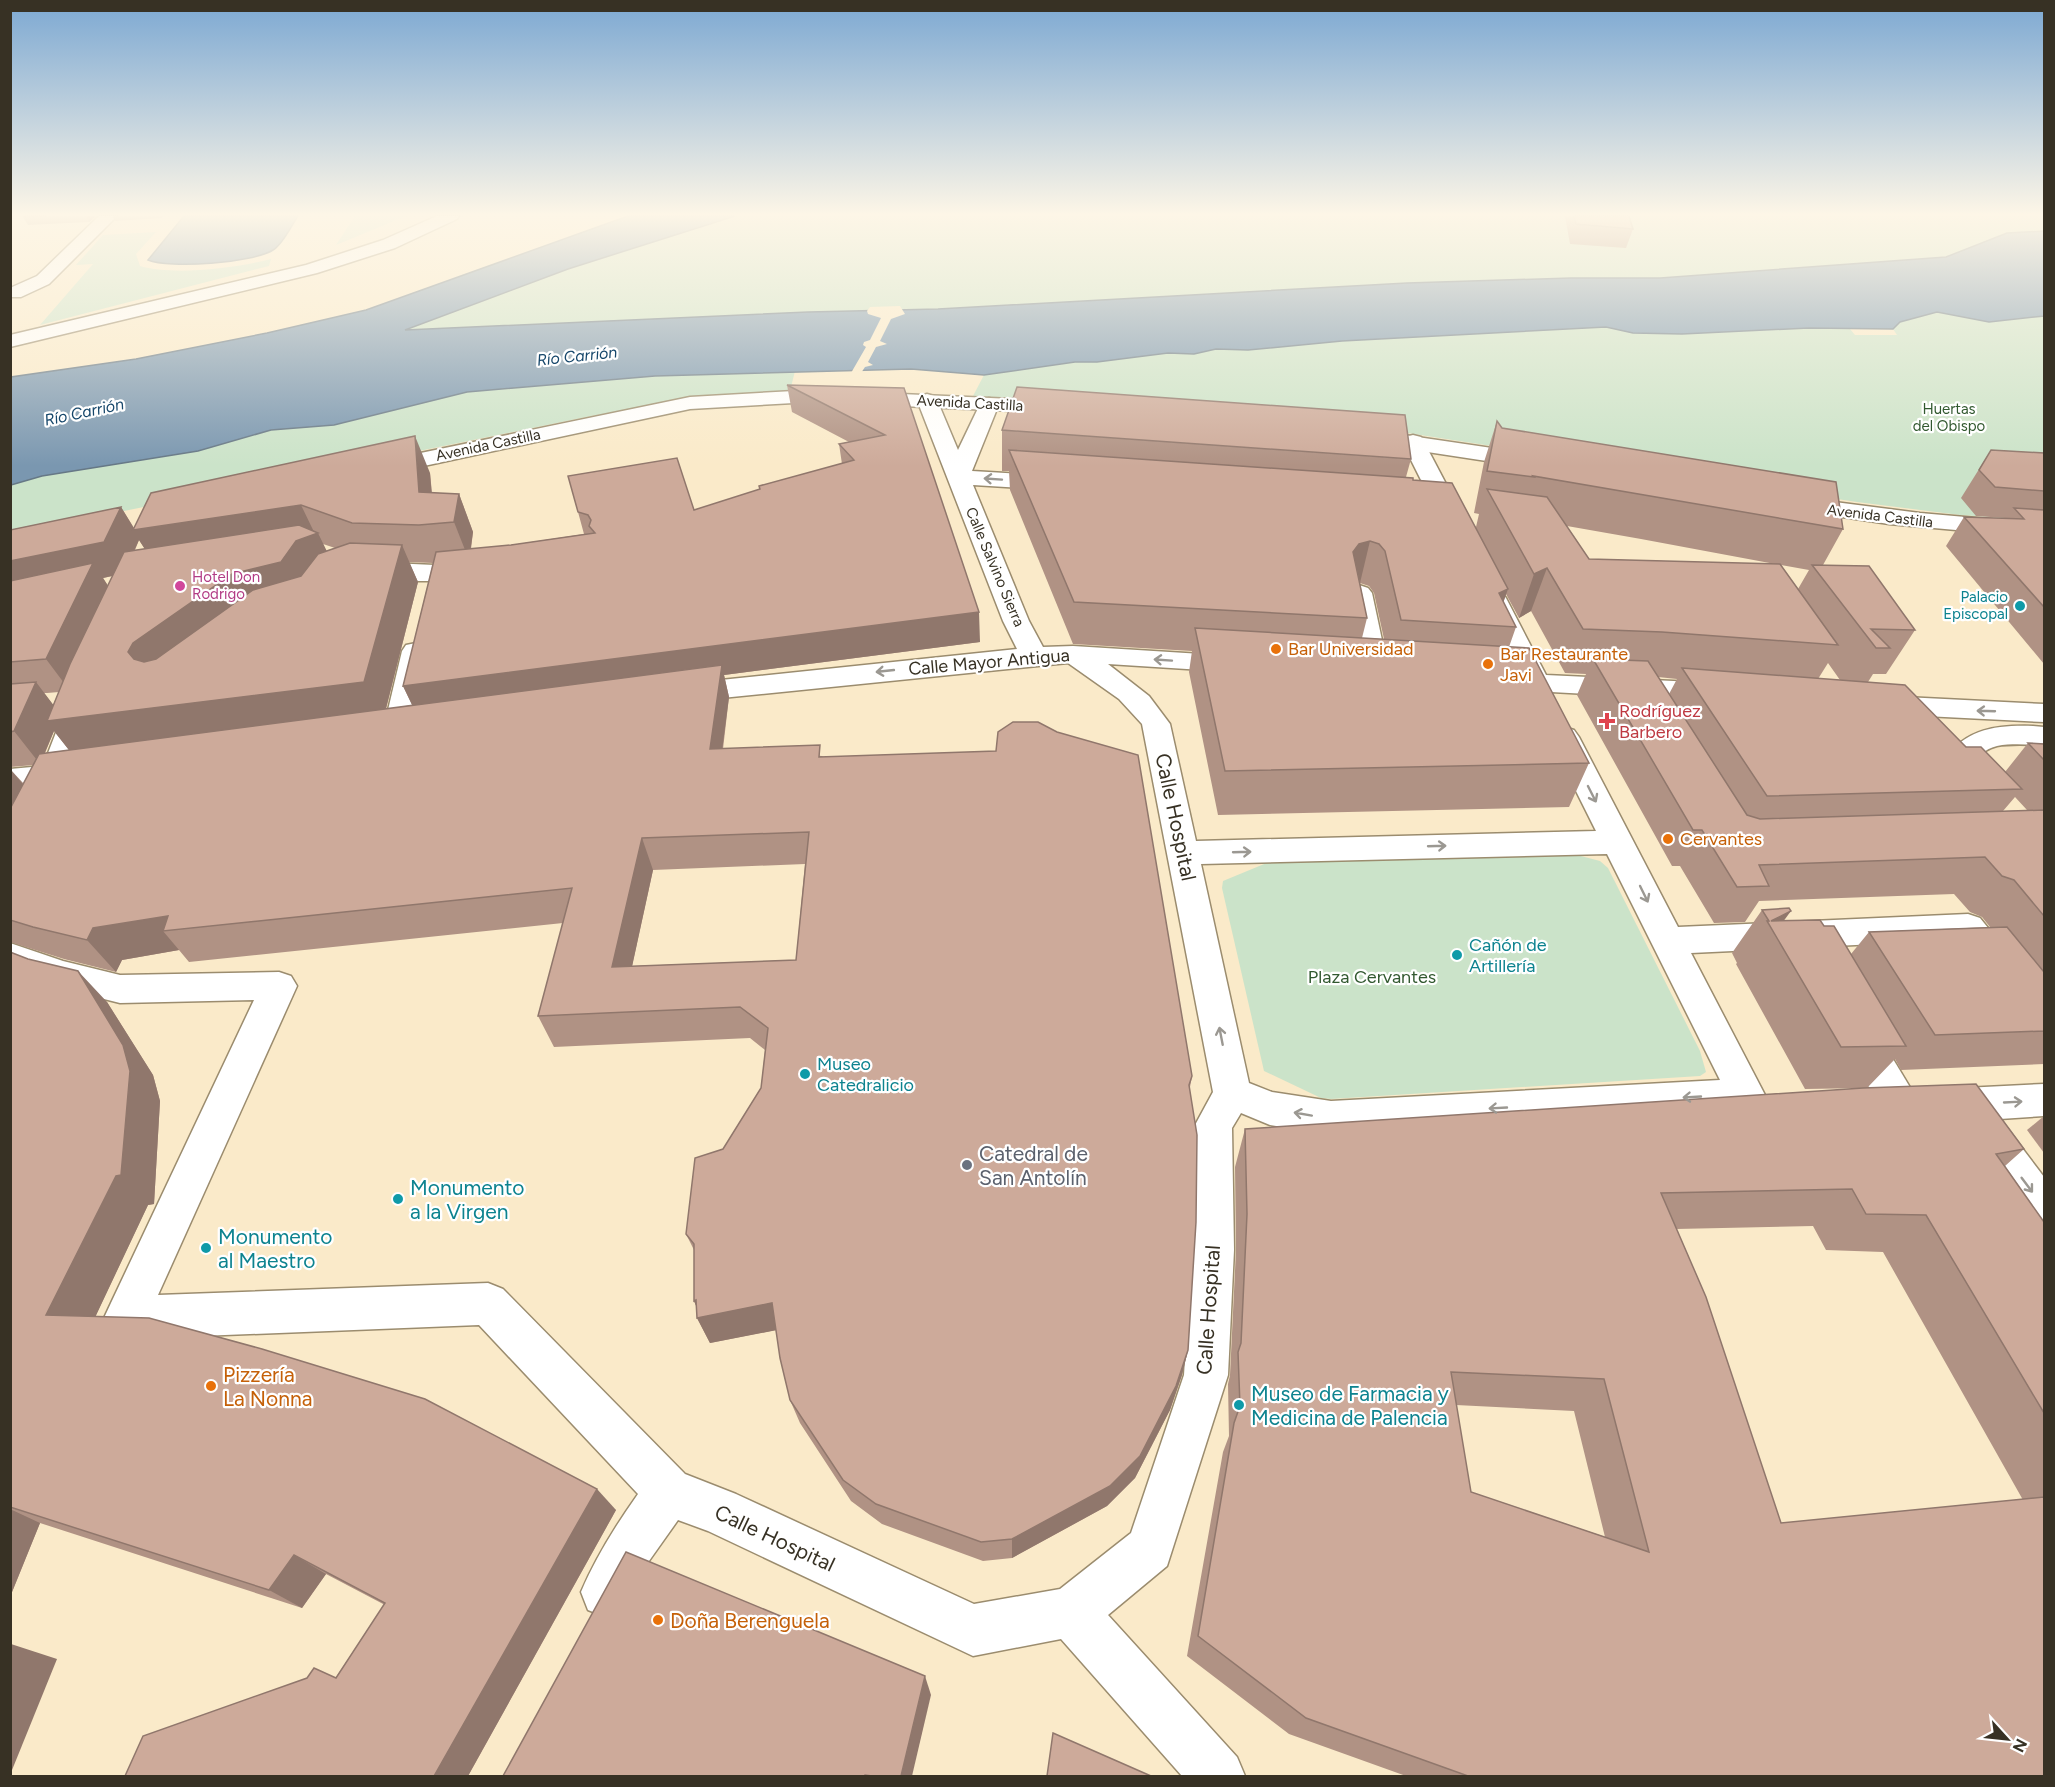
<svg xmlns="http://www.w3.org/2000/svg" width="2055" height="1787" font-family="Figtree,sans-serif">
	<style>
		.green { fill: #cbe3c9 }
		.water { fill: #7a97b0; stroke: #667886; stroke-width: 1.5 }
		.pier { fill: #faeac9 }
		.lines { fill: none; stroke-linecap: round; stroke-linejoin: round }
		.street-casing { stroke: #9b8c6e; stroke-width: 3 }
		.secondary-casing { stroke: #9b8c6e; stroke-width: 3 }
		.highway-casing { stroke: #9b8c6e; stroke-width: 3 }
		.street { fill: #fff; fill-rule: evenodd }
		.secondary { fill: #fff; fill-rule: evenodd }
		.highway { fill: #fff; fill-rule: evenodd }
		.wall { fill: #b09284; fill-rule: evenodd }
		.shaded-wall { fill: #90776c }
		.building { fill: #cdaa9a; stroke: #90776c; stroke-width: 1.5; fill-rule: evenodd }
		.oneway { stroke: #9b9892 }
		.hotel-dot { fill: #d1479c; stroke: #fff; stroke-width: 2 }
		.culture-dot { fill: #0f9aa8; stroke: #fff; stroke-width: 2 }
		.food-dot { fill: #e8710a; stroke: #fff; stroke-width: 2 }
		.health-dot { fill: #e0444e; stroke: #fff; stroke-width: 2 }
		.worship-dot { fill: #6b7280; stroke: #fff; stroke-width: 2 }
		.labels { text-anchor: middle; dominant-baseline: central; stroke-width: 4.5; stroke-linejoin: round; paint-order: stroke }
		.far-street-label { font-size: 15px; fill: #373124; stroke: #fff }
		.far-park-label { font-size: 15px; fill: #325930; stroke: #fff }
		.far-hotel-label { font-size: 15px; fill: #b23c85; stroke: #fff; text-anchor: start }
		.far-culture-label { font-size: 15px; fill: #0d838f; stroke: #fff; text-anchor: end }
		.far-water-label { font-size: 16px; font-style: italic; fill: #15466a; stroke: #fff }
		.food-label { font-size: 18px; fill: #c56008; stroke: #fff; text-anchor: start }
		.street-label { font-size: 18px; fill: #373124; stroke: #fff }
		.health-label { font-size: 18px; fill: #be3a42; stroke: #fff; text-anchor: start }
		.culture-label { font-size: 18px; fill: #0d838f; stroke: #fff; text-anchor: start }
		.park-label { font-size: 18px; fill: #325930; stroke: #fff }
		.near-street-label { font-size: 21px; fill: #373124; stroke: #fff }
		.near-worship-label { font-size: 21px; fill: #5b616d; stroke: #fff; text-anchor: start }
		.near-culture-label { font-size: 21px; fill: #0d838f; stroke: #fff; text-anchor: start }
		.near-food-label { font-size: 21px; fill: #c56008; stroke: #fff; text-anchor: start }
	</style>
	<rect width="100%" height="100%" fill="#faeac9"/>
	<g class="green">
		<polygon points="355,216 406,216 336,245"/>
		<polygon points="735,216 2044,216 2044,231 2007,233 1946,257 1660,278 1571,278 1407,283 938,309 808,312 403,331 568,269"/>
		<path d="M156 232 136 254 140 266C174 276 236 268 271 259L269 266 40 325 93 264 76 265 103 235Z"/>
		<path d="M1937 312 1989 322 2044 316V521L1960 515 1857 502 1368 427 973 396 984 375 1075 362H1097L1168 353 1194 354 1209 350H1248L1342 341 1606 327C1650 336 1694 332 1739 330 1776 329 1813 328 1850 329L1855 335H1897L1893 329 1900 322Z"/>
		<polygon points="795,371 790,391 690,398 591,416 11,534 11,485 42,476 198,451 271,430 334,425 467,392 655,376"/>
		<polygon points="1554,849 1600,861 1608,868 1700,1051 1706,1072 1700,1076 1331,1099 1321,1098 1264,1071 1222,888 1223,881 1269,862"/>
	</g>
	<g class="water">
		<path d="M184 216H298C291 226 283 244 273 250 253 263 169 269 148 260Z"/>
		<polygon points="628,216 735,216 568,269 405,330 808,312 938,309 1407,283 1571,278 1660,278 1946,257 2007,233 2044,231 2044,316 1989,322 1937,312 1900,322 1893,329 1809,328 1682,334 1633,333 1606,327 1342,341 1248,350 1216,349 1194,354 1168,353 1097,362 1075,362 984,375 911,369 655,376 467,392 334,425 271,430 198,451 42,476 11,485 11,377 136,359 267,333 366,310"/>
	</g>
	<polygon class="pier" points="900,306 905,314 891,319 880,341 887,344 876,347 868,362 873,365 865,367 861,373 851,373 866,347 863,345 864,342 870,340 881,318 868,314 867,311 870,307"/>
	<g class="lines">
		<defs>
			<g id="street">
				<polygon points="99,216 117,216 49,284 21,297 10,297 10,288 37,276"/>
				<path d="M927 394 934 396 937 400 958 450 982 400 989 398 996 400 999 404 972 471 1055 476 1063 478 1066 483 1063 488 1055 490 973 485 1029 621 1043 647 1073 646 1234 656 1244 658 1248 664 1244 670 1234 672 1108 664 1149 696 1170 724 1196 841 1596 831 1549 737 1554 730 1564 727 1574 730 1579 737 1678 927 1968 914 1980 918 2044 997V1038L2031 1033 1959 940 1691 953 1765 1095 1759 1106 1746 1111 1331 1135 1270 1125 1241 1113 1232 1128 1234 1250 1228 1375 1167 1566 1108 1615 1237 1757 1245 1776H1182L1061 1639 973 1656 708 1531 678 1520 649 1561 624 1610 606 1617 588 1610 581 1592C596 1557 616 1525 638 1494L479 1325 126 1339 111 1333 104 1318 111 1303 254 1000 120 1003 60 988 10 970V943L63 961 120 975 279 972 291 976 297 986 158 1295 488 1283 503 1289 685 1474 736 1494 974 1604 1060 1589 1131 1533 1184 1375 1192 1250 1194 1127 1213 1092 1142 724 1119 699 1068 663 682 702 672 699 668 693 672 687 682 684 1017 649 1003 621 917 400 920 396ZM1607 854 1720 1080 1331 1101 1272 1092 1249 1083 1201 864Z"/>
				<polygon points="1413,435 1421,437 1424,442 1465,520 1461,525 1453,527 1445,525 1441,520 1402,442 1405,437"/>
				<path d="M368 562 435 565 475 562 484 565 488 570 484 575C453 583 390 583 359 575L355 570 359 565Z"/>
				<polygon points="1359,585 1368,588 1372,593 1389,673 1385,679 1375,682 1365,679 1361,673 1346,593 1350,588"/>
				<polygon points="1493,590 1502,593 1506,598 1546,675 1716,683 1726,686 1730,692 1726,698 1716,701 1551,692 1549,695 1539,698 1529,695 1526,691 1491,687 1487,681 1491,675 1501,672 1517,673 1480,598 1484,593"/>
				<polygon points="416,643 426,645 430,651 411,731 407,738 397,740 387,738 383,731 402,651 406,645"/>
				<path d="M81 695 91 698 95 704 74 763 83 766 87 773 83 780 65 784C55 808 36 855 10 862V829L34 787 10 789V769L43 766 67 704 71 698Z"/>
				<polygon points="1885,696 2044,704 2044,722 1885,714 1875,711 1871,705 1875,699"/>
				<path d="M2033 726 2044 727V745C2029 745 2013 743 1997 746 1974 751 1976 774 1949 767L1945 760C1965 728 1998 725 2033 726Z"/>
				<polygon points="1859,1020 1872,1024 1914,1094 1919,1106 1914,1118 1900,1122 1886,1118 1846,1046 1841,1035 1846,1024"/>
				<polygon points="2044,1084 2044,1116 2000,1119 2044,1177 2044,1228 2030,1222 1968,1137 1963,1125 1965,1120 1944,1121 1930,1117 1925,1105 1930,1093 1944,1089"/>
			</g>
			<g id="secondary">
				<polygon points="812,390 1055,401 1062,403 1065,407 1062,411 1055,413 812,402 690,409 382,475 374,473 371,468 374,463 382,461 690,397"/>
				<polygon points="1363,429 1532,454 1540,456 1543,461 1540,466 1532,468 1355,441 1352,436 1355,431"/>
				<polygon points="1796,497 1920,513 2044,524 2044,538 1889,524 1788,509 1784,504 1788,499"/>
			</g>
			<polygon id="highway" points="437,216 459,216 457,219 395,248 317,273 10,347 10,335 306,265 383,240"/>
		</defs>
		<use href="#street" class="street-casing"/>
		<use href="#secondary" class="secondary-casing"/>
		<use href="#highway" class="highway-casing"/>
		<use href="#street" class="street"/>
		<use href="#secondary" class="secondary"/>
		<use href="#highway" class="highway"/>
	</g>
	<g class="wall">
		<polygon points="25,216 96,216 89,222 28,225 23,217"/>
		<polygon points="113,216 163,216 161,218 115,221"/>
		<polygon points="1565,216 1629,216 1633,229 1626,248 1570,244"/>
		<path d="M787 385 904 388 980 642 724 675 729 697 723 749 822 756 1192 1076 1190 1087 1188 1350 1182 1375 1170 1410 1135 1478 1107 1506 1012 1558 983 1561 882 1524 851 1501 800 1423 790 1400 776 1330 710 1343 697 1318V1308L694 1301V1250L686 1234 723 1149 761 1088 765 1050 750 1038 554 1047 538 1016 563 923 189 962 179 950 122 960 116 972 64 959 10 942V769L24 784 34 765 10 767V530L121 507 134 528 430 473 432 493 459 494 473 532 471 549 511 545 584 534 578 512 694 510 842 464 839 444 849 442 792 412ZM139 540 145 549 135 550ZM323 544 335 548 326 551ZM409 562 433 563 403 686 412 705 386 709 418 582ZM113 576 108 586 103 578ZM59 692 53 705 44 693H47ZM54 731 69 750 45 753ZM805 864 796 960 632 966 653 870Z"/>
		<path d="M1497 421 1502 428 1843 529 1823 565 1915 630 1886 674H1873L1868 682 2005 772 2028 743 2044 744V1064L1901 1070 1895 1059 1867 1088 1805 1089 1736 964 1737 963 1732 953 1762 910 1784 921 1824 926 1851 954 1869 932 1990 927 1982 917 1970 912 1954 894 1759 901 1745 922 1714 923 1680 866H1672L1577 695 1586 674 1565 673 1531 611 1519 618 1506 594 1503 603 1516 627 1509 647 1589 763 1569 807 1218 815 1189 672 1192 651 1073 644 1010 490 1009 471H1002V430L1411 459 1406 477 1413 480 1476 527 1479 514 1474 513 1484 462ZM1567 526 1641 539 1775 564 1589 559ZM1781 565 1809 570 1798 589ZM1360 583 1369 586 1374 593 1384 639 1362 638 1367 618ZM1828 663 1840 680 1818 679ZM1658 677 1677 679 1669 694ZM2015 797 2027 810 2003 811Z"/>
		<polygon points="1991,450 2044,453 2044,664 1946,546 1964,517 2005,518 1976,516 1961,498"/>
		<polygon points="10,952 107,1002 153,1075 160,1101 154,1204 148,1205 95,1317 616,1510 468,1776 125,1776 336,1677 385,1605 326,1574 302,1608 40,1523 10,1597"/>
		<polygon points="2044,1116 2044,1153 2027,1130"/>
		<path d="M1245 1129 2024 1149 2005 1166 2044 1222V1776H1406L1289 1734 1187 1656 1223 1452 1229 1436 1228 1384 1230 1375 1236 1250 1235 1167ZM1813 1226 1826 1250 1883 1252 2023 1500 1781 1523 1676 1229ZM1456 1405 1574 1411 1605 1537 1471 1492Z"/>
	</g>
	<g class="shaded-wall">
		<polygon points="86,216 96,216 89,222"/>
		<polygon points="415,436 430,473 434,523 419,492"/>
		<polygon points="459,494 473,532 469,560 454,522"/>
		<polygon points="301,505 315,534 318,533 336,570 154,690 128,652 157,568 139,540 124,573 103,578 114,595 70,691 46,659 10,598 10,561 121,507 135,530"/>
		<polygon points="1370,541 1360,583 1353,552 1359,544"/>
		<polygon points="402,545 418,582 383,720 76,759 54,731 40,764 14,731 36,682 61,715"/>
		<polygon points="1547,568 1531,611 1519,618 1534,574"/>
		<polygon points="1508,589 1495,626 1499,593"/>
		<polygon points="979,612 980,642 724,675 729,697 718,782 417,715 403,686"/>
		<polygon points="10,769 28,790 10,823"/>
		<polygon points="642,838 653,870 625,999 612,967"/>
		<polygon points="1791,911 1774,934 1771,921"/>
		<polygon points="168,916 163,931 179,950 122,960 116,972 87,940 93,928"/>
		<polygon points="78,971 107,1002 153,1075 160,1101 154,1204 148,1205 84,1341 46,1315"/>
		<polygon points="696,1300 772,1303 782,1329 710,1343 697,1318 701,1317 694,1301"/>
		<polygon points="1188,1350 1182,1375 1170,1410 1135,1478 1107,1506 1012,1558 1012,1539"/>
		<polygon points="597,1489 616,1510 468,1776 434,1776"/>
		<polygon points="10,1509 40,1523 10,1597"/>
		<polygon points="294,1555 326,1574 302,1608 269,1590"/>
		<polygon points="11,1644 57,1659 10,1775 10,1646"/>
		<polygon points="925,1676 931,1695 912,1776 901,1776"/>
	</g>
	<g class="building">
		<polygon points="25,216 47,216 23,217"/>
		<polygon points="1574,216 1629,216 1633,229 1576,224"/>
		<polygon points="787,385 904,388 979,612 403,686 436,552 511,545 595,533 589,526 591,520 588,515 578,512 568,476 677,458 694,510 760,489 759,486 854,460 839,444 885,435"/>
		<polygon points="1017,387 1405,415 1411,459 1002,430"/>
		<polygon points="1497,421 1502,428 1836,482 1843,529 1533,476 1534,477 1487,471"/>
		<polygon points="415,436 419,492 459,494 454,522 419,525 352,523 301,505 133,530 151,493"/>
		<polygon points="1009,450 1413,478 1413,480 1452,483 1508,589 1499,593 1516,627 1401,620 1385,551 1379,544 1370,541 1359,544 1353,552 1367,618 1074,602"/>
		<polygon points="1991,450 2044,453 2044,491 1995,487 1979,470"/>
		<polygon points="1487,489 1547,497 1589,559 1780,564 1838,645 1662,632 1583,629 1547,568 1534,574"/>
		<polygon points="121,507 104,542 10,561 10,530"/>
		<polygon points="2014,508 2044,510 2044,607 1964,517 2024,519"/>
		<polygon points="299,525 318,533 296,541 281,562 232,574 133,643 128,652 134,659 144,662 156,659 253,590 301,576 318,554 350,543 402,545 364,682 47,721 70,664 124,552"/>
		<polygon points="93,563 46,659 10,662 10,581"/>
		<polygon points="1812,565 1869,566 1915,630 1871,629 1890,648 1876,648"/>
		<polygon points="1195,628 1529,648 1589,763 1225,771"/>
		<polygon points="1593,659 1648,661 1747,815 1760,819 2044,810 2044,916 2014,880 2002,876 1985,857 1759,865 1769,886 1737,887 1702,830 1693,830"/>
		<path d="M722 665 710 749 820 745 819 757 996 751 998 732 1013 722H1038L1057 732 1138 755 1192 1076 1189 1085 1197 1135 1196 1222 1188 1350 1176 1386 1140 1456 1110 1486 1012 1539 981 1542 876 1504 843 1480 790 1400 780 1358 772 1303 697 1318 696 1300 694 1301V1244L686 1234 695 1158 723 1149 761 1088 768 1028 740 1007 538 1016 572 888 163 931 168 916 93 928 87 940 33 927 10 920V809L39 754ZM809 832 796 960 612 967 642 838Z"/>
		<polygon points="1682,668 1905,685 1966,747 1981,747 2022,789 1767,796"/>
		<polygon points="36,682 14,731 10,732 10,684"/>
		<polygon points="2028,743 2044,744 2044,760"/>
		<polygon points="1789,908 1791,911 1771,921 1820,920 1824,926 1834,926 1906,1046 1841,1047 1767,921 1769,921 1762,910"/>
		<polygon points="2007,927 2044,972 2044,1031 1935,1035 1869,932"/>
		<polygon points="10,952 28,959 78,971 123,1045 130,1071 121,1175 116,1176 46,1315 149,1318 262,1349 425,1399 597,1489 434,1776 125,1776 143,1736 307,1678 314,1668 336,1678 385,1603 294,1555 269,1590 10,1507"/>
		<path d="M1976 1084 2024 1149 1996 1154 2044 1222V1413L1926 1215 1866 1214 1852 1189 1661 1193 1706 1297 1781 1523 2044 1497V1776H1468L1306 1718 1198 1636 1234 1423 1240 1406 1238 1352 1241 1343 1247 1214 1245 1129 1863 1088ZM1451 1372 1604 1379 1649 1552 1471 1492Z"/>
		<polygon points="626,1552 925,1676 901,1776 872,1776 865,1775 864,1776 503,1776"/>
		<polygon points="1053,1733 1151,1776 1047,1776"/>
	</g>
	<defs><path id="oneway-shaft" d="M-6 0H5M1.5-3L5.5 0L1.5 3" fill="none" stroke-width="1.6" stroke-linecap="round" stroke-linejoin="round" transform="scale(1.5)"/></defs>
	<g class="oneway">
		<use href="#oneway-shaft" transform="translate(993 479) rotate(-176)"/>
		<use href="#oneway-shaft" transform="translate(1163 660) rotate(-176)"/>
		<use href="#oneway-shaft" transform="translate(885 671) rotate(174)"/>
		<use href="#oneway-shaft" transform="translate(1986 711) rotate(-178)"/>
		<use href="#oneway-shaft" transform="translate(1592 794) rotate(63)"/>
		<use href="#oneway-shaft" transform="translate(1437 846) rotate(-2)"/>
		<use href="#oneway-shaft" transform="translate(1242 852) rotate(-2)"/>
		<use href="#oneway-shaft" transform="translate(1644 894) rotate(64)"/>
		<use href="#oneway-shaft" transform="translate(1221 1036) rotate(-101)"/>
		<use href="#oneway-shaft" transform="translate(1692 1097) rotate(177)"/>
		<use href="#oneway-shaft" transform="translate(2013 1102) rotate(-3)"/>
		<use href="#oneway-shaft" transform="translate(1498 1108) rotate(177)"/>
		<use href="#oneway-shaft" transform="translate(1303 1114) rotate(-170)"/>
		<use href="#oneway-shaft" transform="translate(2027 1185) rotate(53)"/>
	</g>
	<linearGradient id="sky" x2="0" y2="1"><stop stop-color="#7ca8d2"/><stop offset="0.46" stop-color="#fdf6e7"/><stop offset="1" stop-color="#fdf6e7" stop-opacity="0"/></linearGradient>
	<rect width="2055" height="466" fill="url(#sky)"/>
	<circle class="hotel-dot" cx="180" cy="586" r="6"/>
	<g class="culture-dot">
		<circle cx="2020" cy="606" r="6"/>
		<circle cx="1457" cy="955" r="6"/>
		<circle cx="805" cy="1074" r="6"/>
		<circle cx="398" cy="1199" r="6"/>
		<circle cx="206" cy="1248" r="6"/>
		<circle cx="1239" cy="1405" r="6"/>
	</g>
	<g class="food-dot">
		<circle cx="1276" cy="649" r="6"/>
		<circle cx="1488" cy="664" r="6"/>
		<circle cx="1668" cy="839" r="6"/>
		<circle cx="211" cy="1386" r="6"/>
		<circle cx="658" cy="1620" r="6"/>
	</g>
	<path class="health-dot" d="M1604 712h6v6h6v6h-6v6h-6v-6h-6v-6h6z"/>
	<circle class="worship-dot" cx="967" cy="1165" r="6"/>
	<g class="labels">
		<g class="far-street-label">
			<text transform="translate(970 403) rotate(3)">Avenida Castilla</text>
			<text transform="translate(488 445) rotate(-12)">Avenida Castilla</text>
			<text transform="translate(1880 516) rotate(7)">Avenida Castilla</text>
			<text transform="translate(995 567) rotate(67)">Calle Salvino Sierra</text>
		</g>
		<g class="far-park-label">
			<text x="1949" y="409">Huertas<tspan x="1949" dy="17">del Obispo</tspan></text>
		</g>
		<g class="far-hotel-label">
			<text x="192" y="577">Hotel Don<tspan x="192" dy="17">Rodrigo</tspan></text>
		</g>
		<g class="far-culture-label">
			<text x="2008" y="597">Palacio<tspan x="2008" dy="17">Episcopal</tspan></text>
		</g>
		<g class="far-water-label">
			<text transform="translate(577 356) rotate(-6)">Río Carrión</text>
			<text transform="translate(84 412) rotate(-12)">Río Carrión</text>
		</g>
		<g class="food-label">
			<text x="1288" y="649">Bar Universidad</text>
			<text x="1500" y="654">Bar Restaurante<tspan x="1500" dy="21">Javi</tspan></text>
			<text x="1680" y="839">Cervantes</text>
		</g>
		<g class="street-label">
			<text transform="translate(989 662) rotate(-5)">Calle Mayor Antigua</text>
		</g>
		<g class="health-label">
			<text x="1619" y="711">Rodríguez<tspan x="1619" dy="21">Barbero</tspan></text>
		</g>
		<g class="culture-label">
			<text x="1469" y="945">Cañón de<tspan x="1469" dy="21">Artillería</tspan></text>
			<text x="817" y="1064">Museo<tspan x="817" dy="21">Catedralicio</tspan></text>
		</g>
		<g class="park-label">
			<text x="1372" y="977">Plaza Cervantes</text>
		</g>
		<g class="near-street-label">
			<text transform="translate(1176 817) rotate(78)">Calle Hospital</text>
			<text transform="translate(1208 1310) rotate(-86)">Calle Hospital</text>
			<text transform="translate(775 1538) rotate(25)">Calle Hospital</text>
		</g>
		<g class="near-worship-label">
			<text x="979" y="1153">Catedral de<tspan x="979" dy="24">San Antolín</tspan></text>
		</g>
		<g class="near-culture-label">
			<text x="410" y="1187">Monumento<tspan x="410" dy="24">a la Virgen</tspan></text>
			<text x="218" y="1236">Monumento<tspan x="218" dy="24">al Maestro</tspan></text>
			<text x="1251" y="1393">Museo de Farmacia y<tspan x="1251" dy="24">Medicina de Palencia</tspan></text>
		</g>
		<g class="near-food-label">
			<text x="223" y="1374">Pizzería<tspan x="223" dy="24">La Nonna</tspan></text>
			<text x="670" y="1620">Doña Berenguela</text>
		</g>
	</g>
	<rect width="2055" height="1787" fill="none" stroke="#373124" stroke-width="24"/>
	<g transform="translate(2007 1739) rotate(117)" stroke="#ffffff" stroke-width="4.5" paint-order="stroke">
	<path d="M0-4.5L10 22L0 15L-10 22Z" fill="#373124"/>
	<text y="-9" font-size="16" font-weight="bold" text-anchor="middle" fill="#373124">N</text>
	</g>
</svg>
